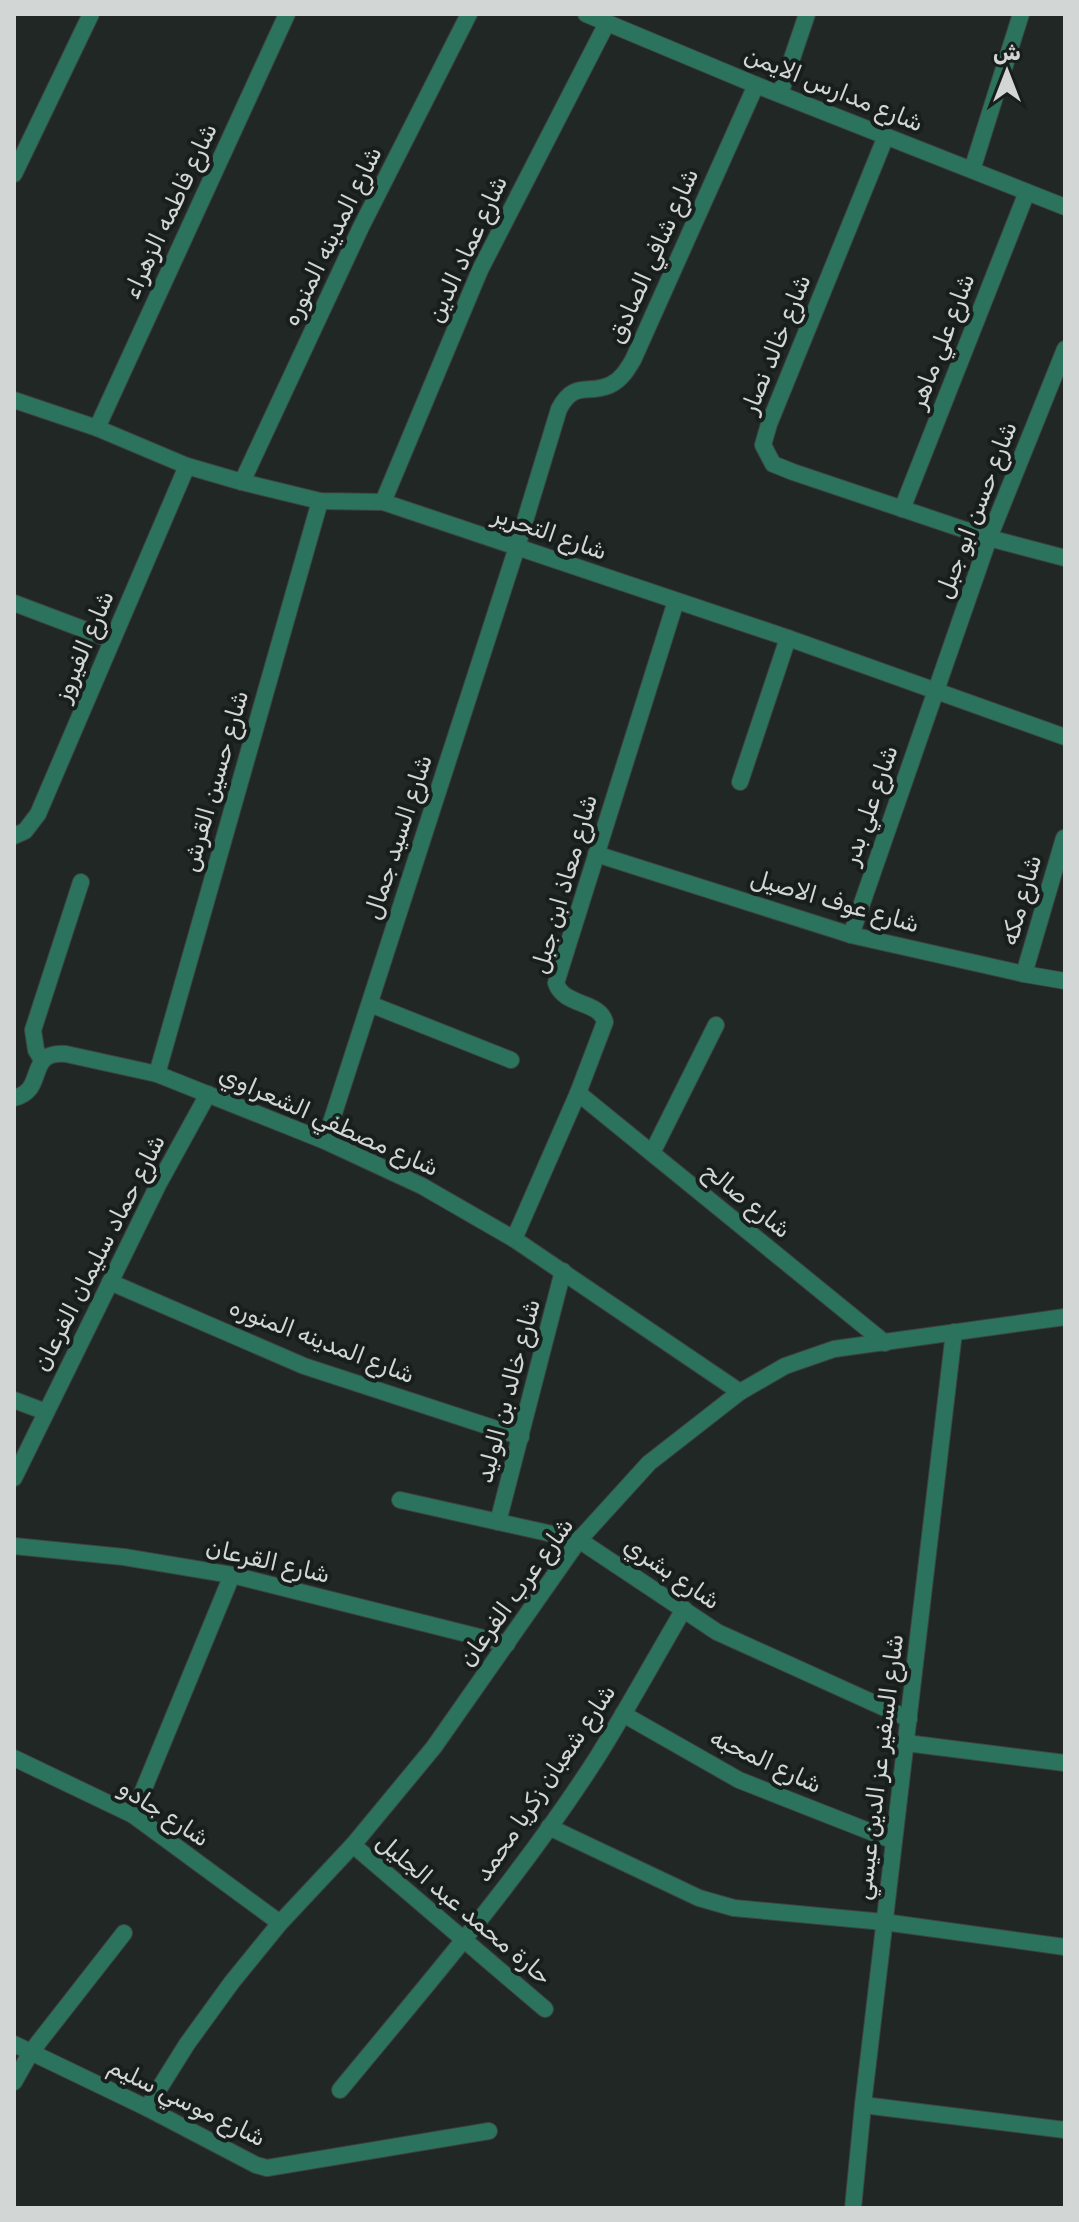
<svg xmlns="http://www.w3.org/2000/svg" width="1079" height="2222" font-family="Rubik,Vazirmatn,sans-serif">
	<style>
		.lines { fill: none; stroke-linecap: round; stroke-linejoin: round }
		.minor-casing { stroke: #3d4341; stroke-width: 18 }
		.minor { stroke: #2c735d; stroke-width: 16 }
		.labels { text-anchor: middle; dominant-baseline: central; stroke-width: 8; stroke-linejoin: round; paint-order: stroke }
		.street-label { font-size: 24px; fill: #d2d6d5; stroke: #181e1b }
	</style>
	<rect width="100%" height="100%" fill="#212725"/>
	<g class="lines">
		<defs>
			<g id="minor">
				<polyline points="586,14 756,85 1065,207"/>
				<polyline points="780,94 807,14"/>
				<polyline points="886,136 769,424 763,445 773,464 793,472 989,538 1065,558"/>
				<polyline points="972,170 1021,14"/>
				<polyline points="14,174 91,14"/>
				<polyline points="14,400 97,428 187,466 242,482 320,501 383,502 788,638 1065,737"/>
				<polyline points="97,428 287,14"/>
				<polyline points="242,482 361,227 469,14"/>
				<polyline points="383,502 480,270 607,23"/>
				<polyline points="902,509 1027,192"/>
				<polyline points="14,603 112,640"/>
				<polyline points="740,782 788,638"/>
				<polyline points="14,836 25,831 38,814 187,466"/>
				<polyline points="596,854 851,935 1024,974 1065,981"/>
				<polyline points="851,935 989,538 1065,349"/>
				<polyline points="1024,974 1064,838"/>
				<polyline points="370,1004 511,1060"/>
				<polyline points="42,1060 36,1050 33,1030 81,882"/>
				<polyline points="157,1074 320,501"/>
				<polyline points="578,1093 885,1343"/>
				<path d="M14 1098C48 1090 24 1051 66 1054L157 1074 325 1141 422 1186 514 1239 740 1392"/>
				<path d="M325 1141 517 547 559 409C574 380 588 395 610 385 621 380 627 370 633 360L756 85"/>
				<polyline points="652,1153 716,1025"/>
				<path d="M514 1239 578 1093 605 1022C599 1000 564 1007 556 983L676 601"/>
				<polyline points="110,1282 304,1366 521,1437"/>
				<polyline points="14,1400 46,1412"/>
				<polyline points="14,1478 158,1185 208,1094"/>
				<polyline points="400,1500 579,1540 717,1632 909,1719"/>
				<polyline points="498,1522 563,1271"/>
				<polyline points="14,1546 124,1557 232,1575 507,1644"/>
				<polyline points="623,1714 739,1780 894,1841"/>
				<polyline points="906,1743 1065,1763"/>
				<polyline points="14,1758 133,1815 280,1923"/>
				<polyline points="133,1815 232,1575"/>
				<polyline points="549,1827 699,1898 734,1908 884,1922 1065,1947"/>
				<polyline points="353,1845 545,2009"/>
				<polyline points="14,2044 147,2108 256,2165 267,2168 489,2131"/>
				<polyline points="14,2082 31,2052 124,1933"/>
				<path d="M340 2090C429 1982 522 1875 598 1756 628 1708 655 1658 684 1609"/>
				<polyline points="863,2105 1065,2130"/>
				<polyline points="147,2108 187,2044 232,1982 280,1923 353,1845 434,1747 579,1540 649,1463 740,1392 785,1366 834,1349 1065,1317"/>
				<polyline points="853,2208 863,2105 954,1332"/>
			</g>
		</defs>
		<use href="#minor" class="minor-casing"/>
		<use href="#minor" class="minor"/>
	</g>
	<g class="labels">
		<g class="street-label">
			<text transform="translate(834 89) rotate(22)">شارع مدارس الايمن</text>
			<text transform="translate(170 211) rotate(-65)">شارع فاطمه الزهراء</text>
			<text transform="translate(332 236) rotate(-64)">شارع المدينه المنوره</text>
			<text transform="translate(467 249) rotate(-65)">شارع عماد الدين</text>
			<text transform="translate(653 256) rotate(-66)">شارع شافي الصادق</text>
			<text transform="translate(942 341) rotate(-69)">شارع علي ماهر</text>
			<text transform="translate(776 344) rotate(-68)">شارع خالد نصار</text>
			<text transform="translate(976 510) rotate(-69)">شارع حسن ابو جبل</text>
			<text transform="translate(550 533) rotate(19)">شارع التحرير</text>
			<text transform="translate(84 646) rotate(-67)">شارع الفيروز</text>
			<text transform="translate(215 781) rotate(-74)">شارع حسين القرش</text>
			<text transform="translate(870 805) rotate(-71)">شارع علي بدر</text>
			<text transform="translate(398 837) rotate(-72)">شارع السيد جمال</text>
			<text transform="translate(564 884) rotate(-74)">شارع معاذ ابن جبل</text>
			<text transform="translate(1021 900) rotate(-74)">شارع مكه</text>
			<text transform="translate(835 901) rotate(16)">شارع عوف الاصيل</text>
			<text transform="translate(329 1121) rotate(24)">شارع مصطفي الشعراوي</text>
			<text transform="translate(747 1200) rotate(39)">شارع صالح</text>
			<text transform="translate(99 1253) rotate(-63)">شارع حماد سليمان الفرعان</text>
			<text transform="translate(322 1341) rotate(21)">شارع المدينه المنوره</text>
			<text transform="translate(508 1391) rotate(-75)">شارع خالد بن الوليد</text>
			<text transform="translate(268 1561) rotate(13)">شارع القرعان</text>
			<text transform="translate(672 1573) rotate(34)">شارع بشري</text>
			<text transform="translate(516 1592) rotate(-54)">شارع عرب الفرعان</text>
			<text transform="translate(766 1761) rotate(25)">شارع المحبه</text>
			<text transform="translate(879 1767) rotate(-83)">شارع السفير عز الدين عيسي</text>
			<text transform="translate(545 1783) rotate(-56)">شارع شعبان زكريا محمد</text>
			<text transform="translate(164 1813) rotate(33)">شارع جادو</text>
			<text transform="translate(464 1909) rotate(40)">حارة محمد عبد الجليل</text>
			<text transform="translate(187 2102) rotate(26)">شارع موسي سليم</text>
		</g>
	</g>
	<rect width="1079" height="2222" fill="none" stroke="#d2d6d5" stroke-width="32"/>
	<g transform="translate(1007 72)" stroke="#181e1b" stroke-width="6" paint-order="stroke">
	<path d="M0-6L14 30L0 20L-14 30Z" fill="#d2d6d5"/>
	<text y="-12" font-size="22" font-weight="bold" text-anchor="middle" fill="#d2d6d5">ش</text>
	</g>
</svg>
